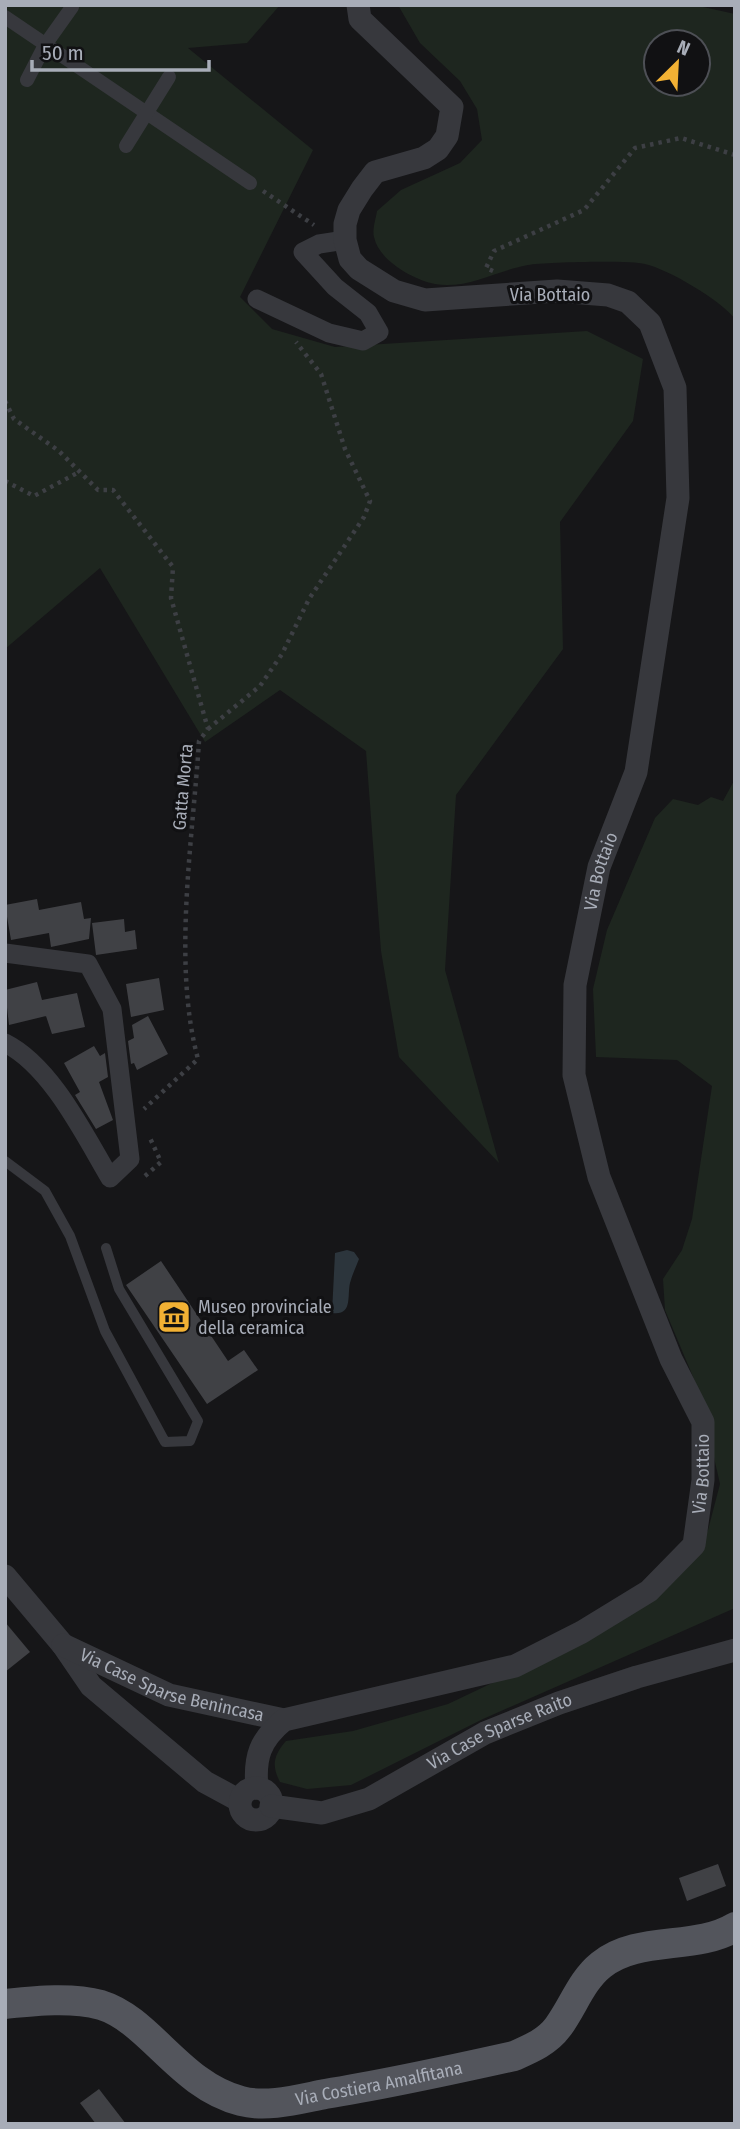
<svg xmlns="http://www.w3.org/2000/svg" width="740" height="2129" font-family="'Fira Sans Condensed',sans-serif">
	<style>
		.green { fill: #1e261f; fill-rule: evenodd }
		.water { fill: #2c353c }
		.building { fill: #404145 }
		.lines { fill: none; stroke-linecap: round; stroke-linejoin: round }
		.path { stroke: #3d3f44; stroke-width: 4.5; stroke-dasharray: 3.5 5; stroke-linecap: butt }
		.service { stroke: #37383d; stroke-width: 10 }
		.pedestrian { stroke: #37383d; stroke-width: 14 }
		.minor { stroke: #37383d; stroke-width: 19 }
		.tertiary { stroke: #37383d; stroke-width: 23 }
		.primary { stroke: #53555c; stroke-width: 30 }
		.labels { text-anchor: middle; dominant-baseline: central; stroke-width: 6; stroke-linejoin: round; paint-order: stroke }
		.street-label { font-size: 18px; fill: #a8adb8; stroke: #111113 }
		.poi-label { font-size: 18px; fill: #a8adb8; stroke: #111113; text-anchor: start }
	</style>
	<rect width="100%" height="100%" fill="#161618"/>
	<g class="green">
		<polygon points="5,5 280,5 247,43 188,48 313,150 240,297 272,329 335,347 587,331 643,359 633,421 560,522 563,649 456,795 445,970 499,1163 399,1057 381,951 366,751 280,690 205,742 100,568 5,649"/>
		<path d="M398 5H694L735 14V319C722 301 668 269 645 264 631 260 544 262 528 265 498 270 466 290 435 284 414 280 379 261 374 237 372 230 376 218 377 211L401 190 460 163 482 140 477 109 460 81 420 43ZM698 42V84H656V42Z"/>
		<path d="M735 779V1608L483 1719 351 1785 307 1789 280 1782C271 1765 274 1755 286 1741L353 1731 448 1704 532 1664 678 1572 708 1530 720 1484 699 1391 665 1310 663 1279 682 1250 692 1219 712 1086 677 1060 596 1057 593 989 607 930 655 818 673 799 698 805 711 797 723 801Z"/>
	</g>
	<path class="water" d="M347 1250 354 1252 359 1259C356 1267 352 1275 350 1283 347 1296 353 1316 332 1313L335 1253Z"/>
	<g class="building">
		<polygon points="37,899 39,910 81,902 84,919 91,918 89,939 51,947 49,933 11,940 5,905"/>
		<polygon points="124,919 125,932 135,930 137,949 96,955 92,923"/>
		<polygon points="159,978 164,1010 131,1017 126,984"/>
		<polygon points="37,982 42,1000 77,993 85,1027 52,1034 45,1013 46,1016 9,1025 5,990"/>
		<polygon points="148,1016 168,1054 137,1070 134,1063 131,1064 128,1041 134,1038 132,1025"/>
		<polygon points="94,1046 100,1056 105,1053 108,1077 99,1082 113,1120 96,1129 75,1095 80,1092 64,1063"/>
		<polygon points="161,1261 228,1361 244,1350 258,1370 207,1404 126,1285"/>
		<polygon points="5,1622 30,1652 5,1672"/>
		<polygon points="718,1864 726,1886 687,1901 679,1878"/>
		<polygon points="99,2089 126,2124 96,2124 80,2103"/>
	</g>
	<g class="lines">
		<g class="path">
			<polyline points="263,191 314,225"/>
			<polyline points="493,271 486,268 494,251 584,210 635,148 681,138 735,155"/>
			<path d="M5 401 14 419 59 451 98 490H113L173 567 171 598 208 729 199 741C193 838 172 964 198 1059L144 1109"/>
			<polyline points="5,481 34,496 79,472"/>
			<polyline points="208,729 260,686 282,654 309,599 364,517 370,501 345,449 321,374 296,342"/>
			<polyline points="145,1176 161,1162 150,1138"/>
		</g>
		<polyline class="service" points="5,1161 45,1191 70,1236 105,1331 165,1442 190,1441 198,1421 119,1289 106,1248"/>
		<g class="pedestrian">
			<polyline points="5,17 250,183"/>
			<polyline points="27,80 45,45 72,7"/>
			<polyline points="126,146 169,77"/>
		</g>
		<g class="minor">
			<polyline points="257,299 329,333 363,341 379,332 368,313 335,287 303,252 319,244 345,240"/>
			<path d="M5 953 88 964 112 1009 130 1159 110 1178C84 1134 51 1066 5 1043"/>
		</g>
		<g class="tertiary">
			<polyline points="5,1576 63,1645 91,1686 205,1782 240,1801"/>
			<path id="s1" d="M63 1645 169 1695 284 1720"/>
			<path id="s2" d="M257 1788C254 1757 260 1740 284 1720L515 1666 582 1632 649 1591 694 1545 703 1480V1422L671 1359 599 1177 574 1075 575 985 599 867 636 772 678 498 675 388 650 323 628 302 608 295 557 291 425 300 394 291 359 269 350 259 345 240V224L349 210 362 189 375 172 424 158 438 149 447 136 452 107 360 19 358 5"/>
			<circle cx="256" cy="1804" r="16"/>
			<path id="s3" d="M271 1806 322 1813 369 1799 485 1733 559 1703 637 1677 735 1650"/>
		</g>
		<path class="primary" id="s4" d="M5 2004C35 2001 71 1997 101 2005 150 2020 179 2085 241 2101 267 2108 299 2099 325 2094 388 2084 451 2070 514 2056 530 2049 547 2042 558 2027 573 2007 581 1981 601 1965 638 1935 695 1951 735 1927"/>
	</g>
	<defs>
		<symbol id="museum-square" viewBox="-11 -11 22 22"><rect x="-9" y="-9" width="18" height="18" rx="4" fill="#f2b134" stroke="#111113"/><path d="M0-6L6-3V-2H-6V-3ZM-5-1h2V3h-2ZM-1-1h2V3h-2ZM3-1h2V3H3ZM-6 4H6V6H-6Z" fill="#111"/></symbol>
	</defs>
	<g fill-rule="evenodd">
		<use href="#museum-square" x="155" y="1298" width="38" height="38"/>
	</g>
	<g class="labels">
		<g class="street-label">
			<text x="550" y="295">Via Bottaio</text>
			<text transform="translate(183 787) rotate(-85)">Gatta Morta</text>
			<text stroke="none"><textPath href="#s2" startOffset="1234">Via Bottaio</textPath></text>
			<text stroke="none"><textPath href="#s2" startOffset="604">Via Bottaio</textPath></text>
			<text stroke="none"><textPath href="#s1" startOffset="117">Via Case Sparse Benincasa</textPath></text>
			<text stroke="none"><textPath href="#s3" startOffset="248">Via Case Sparse Raito</textPath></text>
			<text stroke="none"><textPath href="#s4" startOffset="408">Via Costiera Amalfitana</textPath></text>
		</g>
		<g class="poi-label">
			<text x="198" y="1307">Museo provinciale<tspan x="198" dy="21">della ceramica</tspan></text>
		</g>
	</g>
	<rect width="740" height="2129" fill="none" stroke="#a8adb8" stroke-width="14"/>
	<g transform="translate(677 63) rotate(24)"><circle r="33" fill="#111113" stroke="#4d4f55" stroke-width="2"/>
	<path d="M0-5L12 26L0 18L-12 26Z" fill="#f2b134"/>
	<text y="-10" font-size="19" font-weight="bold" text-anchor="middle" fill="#a8adb8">N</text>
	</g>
	<path d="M32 60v10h177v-10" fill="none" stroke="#a8adb8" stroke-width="3.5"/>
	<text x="42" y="60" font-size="21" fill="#a8adb8" stroke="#111113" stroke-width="5" paint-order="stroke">50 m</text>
</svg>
